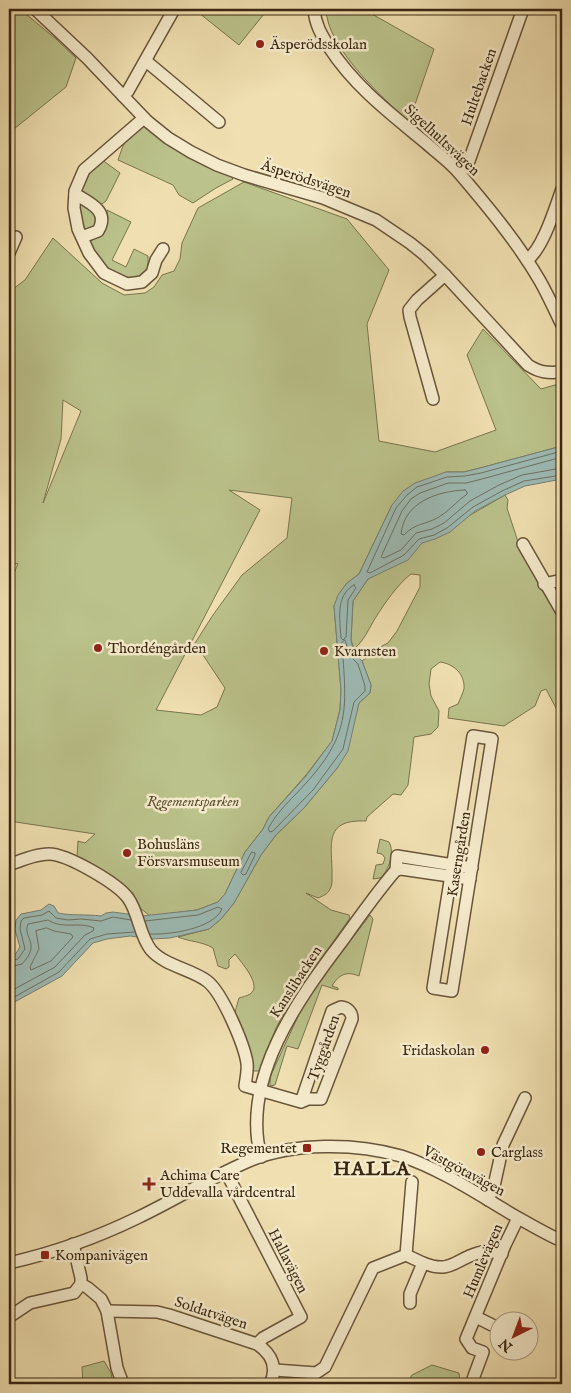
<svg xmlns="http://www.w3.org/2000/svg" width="571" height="1393" font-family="'IM FELL English',serif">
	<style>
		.green { fill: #bbc28b; stroke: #7a744e; fill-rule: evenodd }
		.water { fill: #9dbbb5; stroke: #758074 }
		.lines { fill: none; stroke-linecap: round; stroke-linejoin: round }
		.shore { stroke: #6c7164; stroke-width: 1 }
		.minor-casing { stroke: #68553a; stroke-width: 14 }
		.minor { stroke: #f5ebcc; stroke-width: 11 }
		.poi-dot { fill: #8f2418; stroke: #f5ebcc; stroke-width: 2 }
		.labels { text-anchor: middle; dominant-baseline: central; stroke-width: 5; stroke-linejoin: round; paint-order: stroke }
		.poi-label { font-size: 15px; fill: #3a2712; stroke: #f5ebcc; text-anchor: start }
		.street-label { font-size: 15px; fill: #3a2712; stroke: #f5ebcc }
		.park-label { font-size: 15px; font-style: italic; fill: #5a4e30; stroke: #f5ebcc }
		.district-label { font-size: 20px; font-weight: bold; letter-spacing: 1px; fill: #3a2712; stroke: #f5ebcc }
	</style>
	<rect width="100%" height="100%" fill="#f0e0b1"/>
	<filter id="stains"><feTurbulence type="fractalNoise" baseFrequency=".004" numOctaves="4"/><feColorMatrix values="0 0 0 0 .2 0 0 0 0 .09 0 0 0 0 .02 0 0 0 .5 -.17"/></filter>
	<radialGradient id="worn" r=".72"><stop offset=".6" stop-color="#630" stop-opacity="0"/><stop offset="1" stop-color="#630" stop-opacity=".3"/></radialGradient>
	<g class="green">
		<polygon points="9,9 20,9 56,39 76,58 66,87 9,133"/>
		<polygon points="194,9 268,9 239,45"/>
		<path d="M326 9H363L434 49 409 122C382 97 327 48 326 9Z"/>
		<path d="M145 125 213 169 230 176 233 179 216 188 193 203 179 195 173 185 118 160C123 146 128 127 145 125Z"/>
		<polygon points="101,159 120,173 106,201 99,206 78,189 87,171"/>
		<path d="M244 182 347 219 389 270 367 324 379 441 435 452 496 430 467 355 483 329 541 389 562 383V446L480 468 464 472H446L392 505 359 574 346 584 334 606 341 690 340 710 332 741 306 775 269 817 263 829 245 852 225 894 218 902 197 910 150 916 77 857 78 841 85 843 95 834 9 821V587L18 563 9 567V292L25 280 53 238 102 283 124 295 145 293 154 287 162 275 174 271 180 259 182 243 198 208ZM63 400 81 411 43 503 61 439ZM229 490 292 498 287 538 242 575 213 615 195 643 225 688 217 707 201 715 156 710 260 510Z"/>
		<polygon points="77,199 99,217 99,225 86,232 81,227"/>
		<path d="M107 210 131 222 112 260 126 267 134 249 148 256V270C146 272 142 277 139 278 121 283 91 258 90 241 104 235 108 225 107 210Z"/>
		<path d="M505 495 508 500 507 508 521 551 540 587 562 623V731L557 710 546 689 541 691 535 706 504 726 448 718 449 708 458 704C460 699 463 693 464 689 465 674 454 664 440 662L431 669 429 684 431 696 439 711 438 727 431 734 414 737 408 785 401 795 393 794 367 817 366 821C321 819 333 847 332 878 332 882 332 886 330 889 328 894 323 896 318 898L306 893 331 910 349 915 350 918 289 1004 276 1028 259 1071H253L235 1012 239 998C242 997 247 996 250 994 263 986 241 962 235 954L229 960V967L226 969 218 966 213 948C201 941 190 942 178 937L209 929 221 919 234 903 261 855 276 835 304 808 338 767 359 703 370 693 371 685 362 661 382 646 388 643 397 631 420 587V575L411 574C398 584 384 604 376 617 369 628 364 641 354 649L351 640 353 601 368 579 397 563 422 543Z"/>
		<path d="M380 839 389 842C395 852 389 871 380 878L373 879 376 865 383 864 385 858 382 854 377 853Z"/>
		<path d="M370 915 373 919 359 976C347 971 339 974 332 986L338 988V990L322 985 298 1049 287 1046 275 1085 270 1086V1077L301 1010 315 987Z"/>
		<polygon points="104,1361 111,1373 113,1384 83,1384 82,1367"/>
		<polygon points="432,1365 459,1373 460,1384 406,1384 412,1375"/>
	</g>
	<path class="water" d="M562 446V479L525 486 505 495 475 511 450 532 435 539 422 543 408 560 368 579 353 601 351 640 354 653 362 661 371 685 370 693 359 703 348 751 338 767 304 808 276 835 261 855 234 903 221 919 209 929 170 938 152 939 130 936 107 939 93 943 62 976 9 1005V956L15 955 20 947 15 930 16 920 21 914 41 910 49 904 54 906 58 913C72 916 86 914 101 916L106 913 113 912 142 916 197 910 218 902 225 894 245 852 263 829 269 817 306 776 332 741 340 710 341 690 334 606 338 595 346 584 359 574 392 505 403 491 415 483 446 472H464L480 468Z"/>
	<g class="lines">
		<g class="shore">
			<polyline points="562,451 481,473 465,476 447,477 417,487 407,495 396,508 367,572 370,573 404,555 419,539 434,535 447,528 473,507 502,491 524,481 562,475"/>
			<polyline points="562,457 482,479 466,483 448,483 420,493 411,499 402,511 381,557 384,558 401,550 416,533 432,529 444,523 470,501 499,485 522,475 562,468"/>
			<path d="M465 490 467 492V494C457 501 449 511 439 517 425 525 415 523 404 535L401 534C404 502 438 491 465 490Z"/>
			<path d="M354 585 356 588 348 600 346 637 343 640 341 638C340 620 335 595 354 585Z"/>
			<path d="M345 640 350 656 358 664 365 686V691L354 702 343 749 313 790 273 831 270 832 268 829C277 811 294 797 307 782 352 732 346 705 342 643Z"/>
			<polygon points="252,852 255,853 255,855 246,874 243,875 241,873"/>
			<path d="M145 921 198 915 218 907 222 909C213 929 169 935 150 934"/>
			<polygon points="47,928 54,931 71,934 73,937 51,961 31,970 30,967 39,949 36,931"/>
			<polyline points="9,961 18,959 25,949 20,929 21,921 24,918 42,915 49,911 56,918 68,920 81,919 101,921 113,917 131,920"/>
			<path d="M9 967 22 964C42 943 22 938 28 924L48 920C63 930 79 921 94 928L93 931 85 935 55 967 9 992"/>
			<polyline points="9,1000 59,972 90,939 107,934 134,932"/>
		</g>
		<defs>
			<g id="minor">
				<path d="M35 9 87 58 147 121 168 138 191 152 217 165 244 175 323 198 376 220 410 243 425 255 445 275 528 365C540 373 548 373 562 372"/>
				<path d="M314 9C315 24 321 34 329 47 354 86 391 114 426 143 437 153 450 162 460 174 488 207 518 243 540 281 548 295 555 311 562 325"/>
				<polyline points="146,61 219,122"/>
				<polyline points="123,96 128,91 173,11"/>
				<polyline points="144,118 84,170 75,191 74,208 78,229 89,253 104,273 127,284 142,282 152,273 156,260 163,249"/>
				<polyline points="459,172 464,168 469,161 523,9"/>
				<path d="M75 194C90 203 110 211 98 231L82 237"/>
				<polyline points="9,253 16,237"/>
				<path d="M527 260C543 249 555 208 562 189"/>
				<polyline points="433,399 410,317 409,310 417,300 445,275"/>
				<polyline points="523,544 562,612"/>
				<polyline points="544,584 562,580"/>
				<polygon points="473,736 492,739 452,991 433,988"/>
				<path d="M9 865C21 860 36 854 49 854 67 854 117 883 128 898 139 913 139 935 151 950 165 966 191 969 207 981 222 992 244 1044 247 1063 248 1070 246 1078 245 1086L301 1102 308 1099H321L352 1019C352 1012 348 1008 341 1007L332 1011 301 1102"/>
				<polyline points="396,870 401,869 470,879"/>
				<path d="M261 1157C240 1079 299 998 343 940 360 916 377 892 396 870L397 856 472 868"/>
				<polyline points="226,1172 301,1317 263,1338 257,1344"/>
				<polyline points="488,1200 494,1186 503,1145 525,1098"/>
				<polyline points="73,1244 81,1278 81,1284 88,1288 101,1299 107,1311 117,1368 123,1384"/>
				<polyline points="406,1255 423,1263 410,1294 410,1303"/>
				<path d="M9 1263C53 1253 96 1238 137 1218 175 1200 211 1177 249 1161 293 1142 356 1143 401 1156 439 1168 481 1196 515 1216 531 1225 546 1234 562 1241"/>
				<path d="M423 1263C451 1274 454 1260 478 1253 486 1250 494 1252 502 1254"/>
				<path d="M107 1311 157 1312 169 1315 257 1344C272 1354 278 1368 270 1384"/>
				<polyline points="9,1317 30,1303 74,1293 81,1284"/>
				<polyline points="476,1317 498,1328"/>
				<polyline points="275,1370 316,1373 325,1367 373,1268 406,1255 412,1182"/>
				<polyline points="473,1379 483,1352 472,1348 466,1339 505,1245 518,1218"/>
			</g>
		</defs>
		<use href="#minor" class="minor-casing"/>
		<use href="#minor" class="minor"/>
	</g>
	<g class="poi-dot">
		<circle cx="260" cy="44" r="5"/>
		<circle cx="98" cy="648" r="5"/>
		<circle cx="324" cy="651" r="5"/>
		<circle cx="127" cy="853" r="5"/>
		<circle cx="485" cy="1050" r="5"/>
		<rect x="302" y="1143" width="10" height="10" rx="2.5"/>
		<circle cx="481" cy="1152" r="5"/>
		<path d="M146.5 1176.5h5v5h5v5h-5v5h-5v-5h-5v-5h5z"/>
		<rect x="40" y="1250" width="10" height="10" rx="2.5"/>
	</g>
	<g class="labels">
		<g class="poi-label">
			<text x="270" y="44">Äsperödsskolan</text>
			<text x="108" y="648">Thordéngården</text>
			<text x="334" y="651">Kvarnsten</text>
			<text x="137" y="844">Bohusläns<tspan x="137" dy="17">Försvarsmuseum</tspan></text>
			<text x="475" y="1050" text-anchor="end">Fridaskolan</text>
			<text x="297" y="1148" text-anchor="end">Regementet</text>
			<text x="491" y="1152">Carglass</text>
			<text x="160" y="1175">Achima Care<tspan x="160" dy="17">Uddevalla vårdcentral</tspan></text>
			<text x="55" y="1255">Kompanivägen</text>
		</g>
		<g class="street-label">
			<text transform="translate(479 87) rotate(-71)">Hultebacken</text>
			<text transform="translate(442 140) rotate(43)">Sigelhultsvägen</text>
			<text transform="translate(306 179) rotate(18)">Äsperödsvägen</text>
			<text transform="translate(459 854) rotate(-81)">Kaserngården</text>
			<text transform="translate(296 982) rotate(-57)">Kanslibacken</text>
			<text transform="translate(324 1048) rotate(-71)">Tyggården</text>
			<text transform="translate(464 1171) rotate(28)">Västgötavägen</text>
			<text transform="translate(288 1261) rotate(63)">Hallavägen</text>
			<text transform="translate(483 1261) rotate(-67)">Humlevägen</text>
			<text transform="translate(211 1313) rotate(18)">Soldatvägen</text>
		</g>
		<g class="park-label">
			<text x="193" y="801">Regementsparken</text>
		</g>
		<g class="district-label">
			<text x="372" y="1169">HALLA</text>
		</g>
	</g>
	<rect width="571" height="1393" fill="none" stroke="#f0e0b1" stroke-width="30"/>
	<rect x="10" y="10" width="551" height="1373" fill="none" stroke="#3a2712" stroke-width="2.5"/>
	<rect x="15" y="15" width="541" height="1363" fill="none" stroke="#3a2712"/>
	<g transform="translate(514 1336) rotate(222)"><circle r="24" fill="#f5ebcc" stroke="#aa9d82"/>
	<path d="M0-4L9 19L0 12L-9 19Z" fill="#8f2418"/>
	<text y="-8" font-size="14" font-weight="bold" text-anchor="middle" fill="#3a2712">N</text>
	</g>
	<rect width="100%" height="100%" filter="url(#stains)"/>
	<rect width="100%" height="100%" fill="url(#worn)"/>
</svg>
